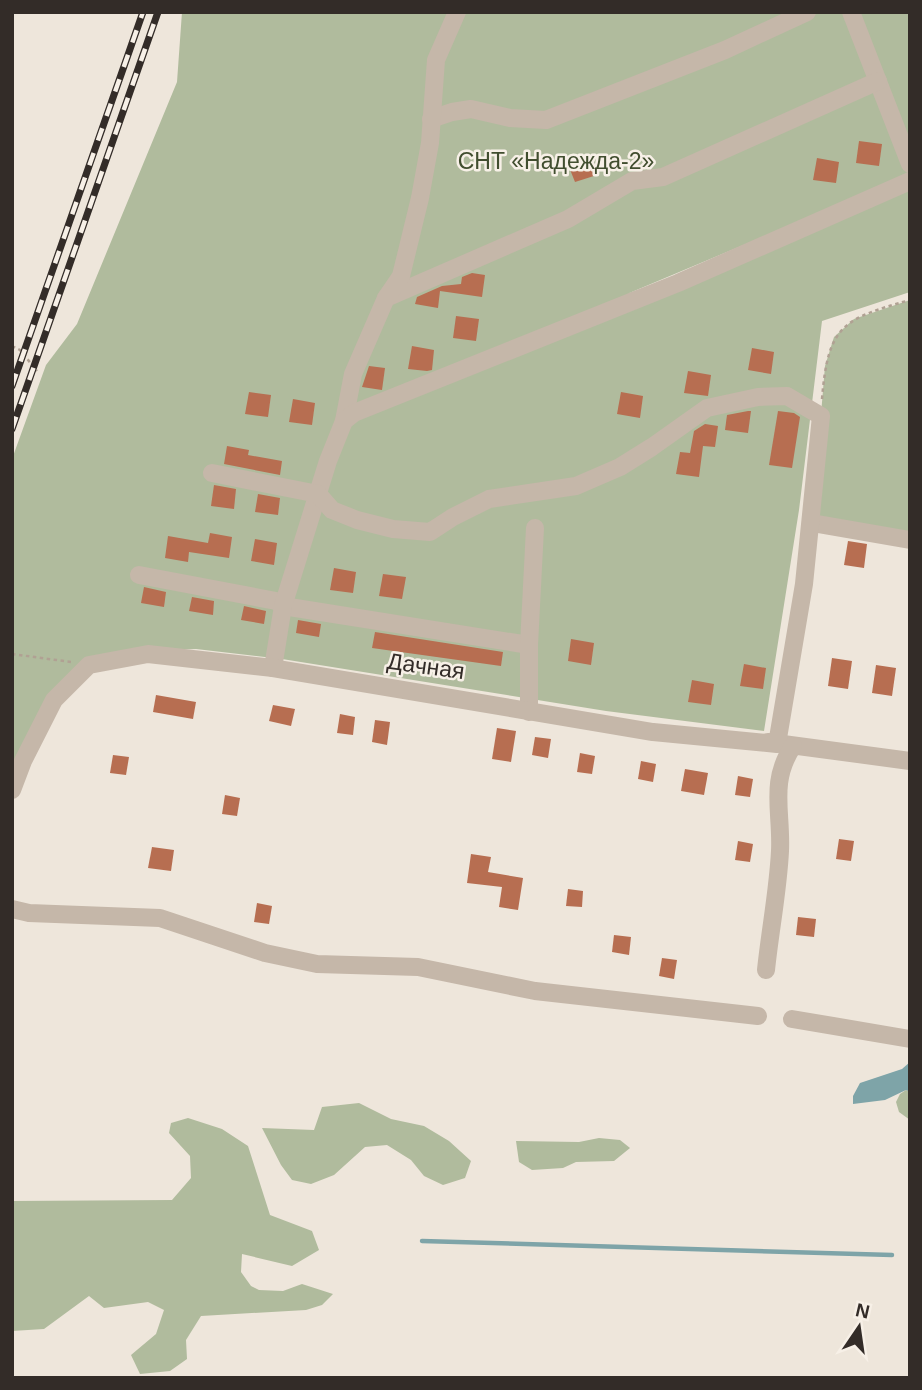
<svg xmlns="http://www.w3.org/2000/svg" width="922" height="1390" font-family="Arial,sans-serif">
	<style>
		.green { fill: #b0bb9d }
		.water { fill: #7ea4a8 }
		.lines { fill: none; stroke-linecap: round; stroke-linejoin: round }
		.stream { stroke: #7ea4a8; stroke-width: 4.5 }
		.building { fill: #b76e51 }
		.path { stroke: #b0a193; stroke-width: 2.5; stroke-dasharray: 3.5 3.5; stroke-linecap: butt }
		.minor { stroke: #c5b7a9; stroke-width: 18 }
		.rail-casing { stroke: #332c28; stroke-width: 7 }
		.rail { stroke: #f7f0e7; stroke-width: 4.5; stroke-dasharray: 13; stroke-linecap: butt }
		.labels { text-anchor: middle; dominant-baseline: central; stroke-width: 5; stroke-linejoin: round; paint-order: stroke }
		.park-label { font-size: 23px; fill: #414e2f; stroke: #f7f0e7 }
		.street-label { font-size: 23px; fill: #332c28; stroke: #f7f0e7 }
	</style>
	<rect width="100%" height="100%" fill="#eee6db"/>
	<g class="green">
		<polygon points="182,12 910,12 910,175 627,294 910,190 910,292 822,321 799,510 764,731 606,711 282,659 196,649 134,651 79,674 12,784 12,459 46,365 77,324 177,82"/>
		<polygon points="910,300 910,537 812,523 825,366 834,337 854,319"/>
		<polygon points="906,1090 910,1092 910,1120 899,1112 896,1102 900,1094"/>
		<polygon points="359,1103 391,1119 424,1126 449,1141 471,1161 465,1178 443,1185 424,1176 411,1160 387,1145 365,1147 334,1175 311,1184 292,1180 281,1165 262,1128 314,1130 322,1107"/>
		<polygon points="188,1118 222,1129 248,1146 270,1215 312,1231 319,1250 292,1266 242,1254 241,1272 251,1286 259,1290 283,1291 302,1284 333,1294 322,1305 306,1310 201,1316 186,1340 187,1359 170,1371 140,1374 131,1355 156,1334 164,1310 148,1302 104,1308 89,1296 44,1329 12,1331 12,1201 172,1200 191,1178 190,1156 169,1133 171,1123"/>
		<polygon points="599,1138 620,1140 630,1148 614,1161 576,1162 563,1168 532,1170 519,1162 516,1141 579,1142"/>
	</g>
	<polygon class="water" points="910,1062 910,1092 906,1090 885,1100 853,1104 853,1096 860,1083 902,1069"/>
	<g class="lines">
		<polyline class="stream" points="422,1241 892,1255"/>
	</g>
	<g class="building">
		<polygon points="859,141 882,144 879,166 856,163"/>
		<polygon points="817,158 839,162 836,183 813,180"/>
		<polygon points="591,160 597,175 575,182 569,167"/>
		<polygon points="472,273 485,275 482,297 440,291 438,308 415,304 417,297 442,286 461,284 462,277"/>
		<polygon points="456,316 479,319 476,341 453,338"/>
		<polygon points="412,346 434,350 432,370 427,371 408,369"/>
		<polygon points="752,348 774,352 771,374 748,370"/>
		<polygon points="369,366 385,368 382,390 362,387"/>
		<polygon points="688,371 711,375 708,396 684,393"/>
		<polygon points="249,392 271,395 268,417 245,414"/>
		<polygon points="621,392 643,396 640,418 617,414"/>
		<polygon points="293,399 315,403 312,425 289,422"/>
		<polygon points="748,411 751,411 748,433 725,430 727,415"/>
		<polygon points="778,411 794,413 800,417 792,468 769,465"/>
		<polygon points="705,424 718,426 715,447 703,446 699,477 676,474 680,452 690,453 694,431"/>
		<polygon points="227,446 249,450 248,455 282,461 280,475 224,464"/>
		<polygon points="214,485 236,489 234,509 211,506"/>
		<polygon points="258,494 280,498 278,515 255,512"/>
		<polygon points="210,533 232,537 229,558 189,552 188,562 165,558 168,536 208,543"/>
		<polygon points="255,539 277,543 274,565 251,561"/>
		<polygon points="848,541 867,544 864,568 844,565"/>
		<polygon points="334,568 356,572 353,593 330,590"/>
		<polygon points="383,574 406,577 402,599 379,596"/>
		<polygon points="144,587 166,592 164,607 141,603"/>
		<polygon points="192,597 214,601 213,615 189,611"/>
		<polygon points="244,606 266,611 264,624 241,620"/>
		<polygon points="298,620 321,624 319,637 296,633"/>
		<polygon points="375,632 503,652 501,666 372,648"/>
		<polygon points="571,639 594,643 591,665 568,661"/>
		<polygon points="832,658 852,661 848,689 828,686"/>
		<polygon points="744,664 766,668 763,689 740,686"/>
		<polygon points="876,665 896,668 892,696 872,693"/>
		<polygon points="692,680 714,684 711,705 688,702"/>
		<polygon points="156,695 196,702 193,719 153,712"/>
		<polygon points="273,705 295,709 291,726 269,721"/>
		<polygon points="340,714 355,717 353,735 337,733"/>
		<polygon points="375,720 390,722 387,745 372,742"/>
		<polygon points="497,728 516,731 511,762 492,759"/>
		<polygon points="535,737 551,739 548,758 532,755"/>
		<polygon points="580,753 595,756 592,774 577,772"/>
		<polygon points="113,755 129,757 126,775 110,773"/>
		<polygon points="641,761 656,764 653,782 638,779"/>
		<polygon points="685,769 708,773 704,795 681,791"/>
		<polygon points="738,776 753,779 750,797 735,795"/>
		<polygon points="225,795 240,798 237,816 222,814"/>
		<polygon points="839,839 854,841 851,861 836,859"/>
		<polygon points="738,841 753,844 750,862 735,860"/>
		<polygon points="152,847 174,850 171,871 148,868"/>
		<polygon points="471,854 491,857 488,872 523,878 518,910 499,907 502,887 467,883"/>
		<polygon points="568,889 583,891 582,907 566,906"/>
		<polygon points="257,903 272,906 269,924 254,922"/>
		<polygon points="798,917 816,919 814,937 796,935"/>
		<polygon points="614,935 631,937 629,955 612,952"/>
		<polygon points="662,958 677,960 674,979 659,976"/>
	</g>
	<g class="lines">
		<g class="path">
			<polyline points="12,346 20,350 37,371"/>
			<path d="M822 399C828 326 842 319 910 300"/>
			<polyline points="12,654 71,662"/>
		</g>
		<g class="minor">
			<polyline points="851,12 910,164"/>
			<polyline points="431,119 452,112 471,109 510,118 546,120 725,50 807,12"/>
			<polyline points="386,298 568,219 632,181 663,177 878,81"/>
			<polyline points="344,421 353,374 386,298 401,276 420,198 430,143 436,60 457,12"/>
			<polyline points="812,523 910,540"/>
			<polyline points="139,575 276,601 283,606 529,645"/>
			<polyline points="273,668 283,606 328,461 344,421 354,413 678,283 910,181"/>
			<polyline points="529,712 529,645 535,528"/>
			<polyline points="768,742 910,761"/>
			<polyline points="12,790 23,761 54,700 89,665 148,654 273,668 653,732 777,744 804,584 821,416 787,396 758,397 707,408 652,447 620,467 576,486 489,499 453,517 430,532 393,529 357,520 332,510 318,494 212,473"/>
			<polyline points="12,909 29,913 160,918 265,953 317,964 418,967 535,991 758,1016"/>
			<path d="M766 970C770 931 778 891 780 851 782 812 769 782 793 746"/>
			<polyline points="792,1019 910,1039"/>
		</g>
		<defs>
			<g id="rail">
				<polyline points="12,386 143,12"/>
				<polyline points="12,429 158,12"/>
			</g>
		</defs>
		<use href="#rail" class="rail-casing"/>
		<use href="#rail" class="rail"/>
	</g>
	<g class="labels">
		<g class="park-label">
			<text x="556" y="161">СНТ «Надежда-2»</text>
		</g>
		<g class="street-label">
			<text transform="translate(426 666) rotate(8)">Дачная</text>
		</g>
	</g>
	<rect width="922" height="1390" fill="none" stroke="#332c28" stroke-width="28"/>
	<g transform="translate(859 1327) rotate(13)" stroke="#f7f0e7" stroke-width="5" paint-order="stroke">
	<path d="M0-5L12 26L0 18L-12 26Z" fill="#332c28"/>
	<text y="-10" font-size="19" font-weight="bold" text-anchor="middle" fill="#332c28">N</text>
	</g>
</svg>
